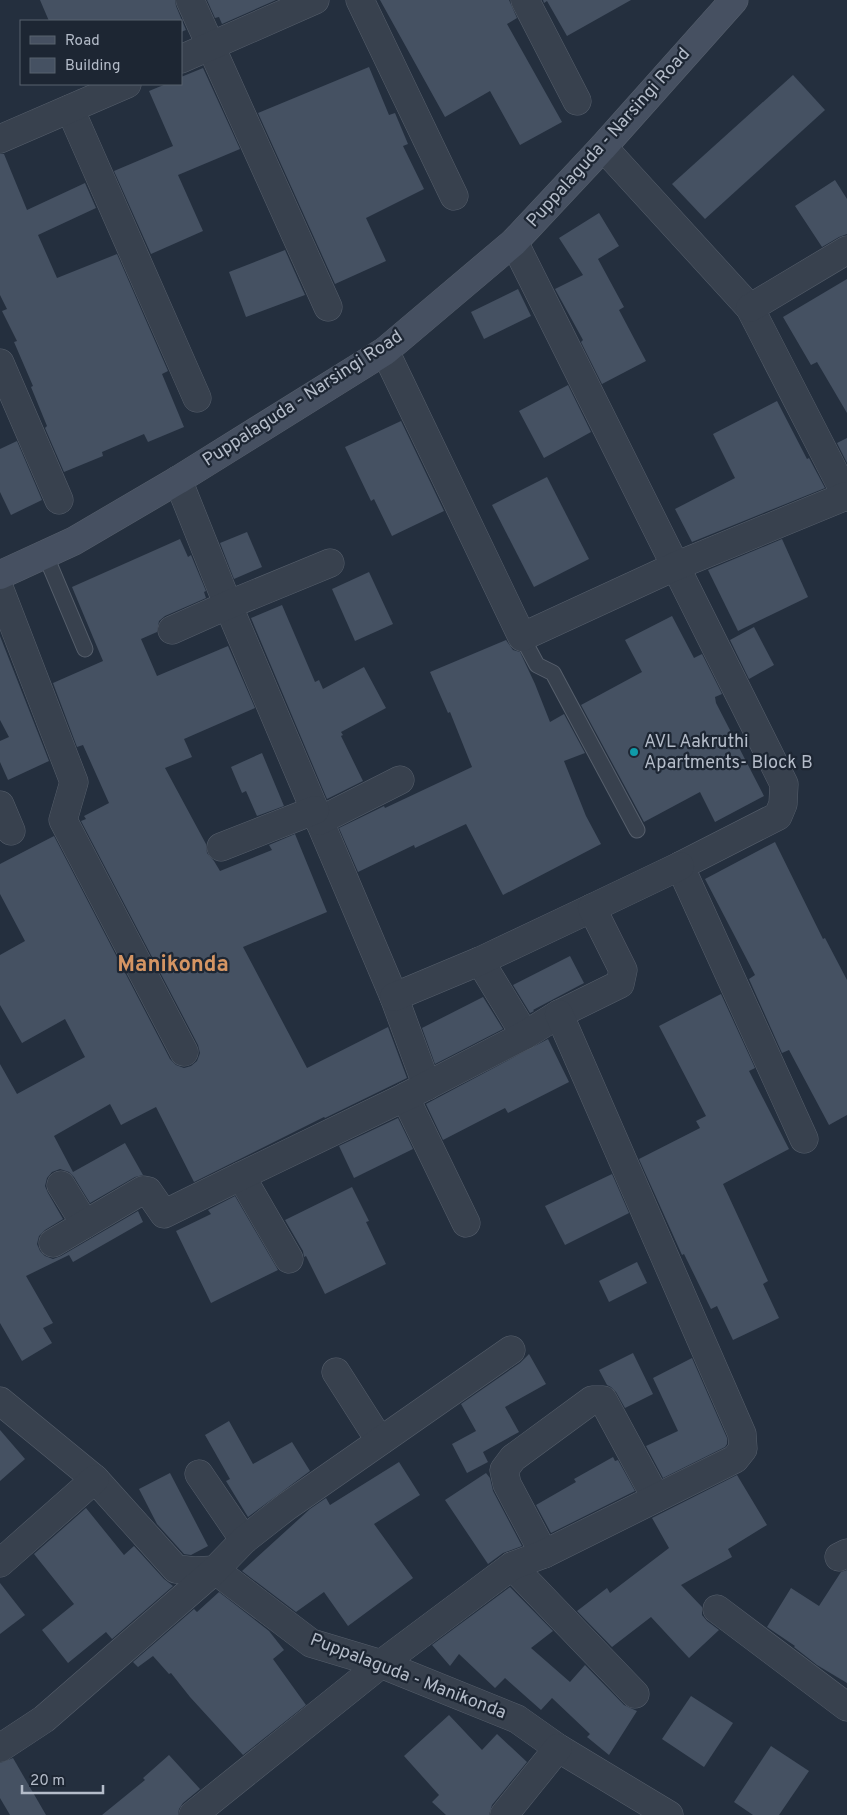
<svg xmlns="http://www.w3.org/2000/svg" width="847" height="1815" font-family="Overpass,sans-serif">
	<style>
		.building { fill: #455162 }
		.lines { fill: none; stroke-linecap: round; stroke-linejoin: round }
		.lane-casing { stroke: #565f6c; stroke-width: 17 }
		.street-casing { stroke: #565f6c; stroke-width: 29 }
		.secondary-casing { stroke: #565f6c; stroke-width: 29 }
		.lane { stroke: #38414e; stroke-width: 15 }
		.street { stroke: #38414e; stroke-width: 28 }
		.secondary { stroke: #465061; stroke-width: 28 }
		.culture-dot { fill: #0f9aa8; stroke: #1d2633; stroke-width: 2 }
		.labels { text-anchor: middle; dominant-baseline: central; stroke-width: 4.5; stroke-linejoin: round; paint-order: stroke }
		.street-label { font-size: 18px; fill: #b4bcc9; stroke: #1d2633 }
		.poi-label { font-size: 18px; fill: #b4bcc9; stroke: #1d2633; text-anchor: start }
		.district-label { font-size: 22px; font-weight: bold; fill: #d59563; stroke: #1d2633 }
	</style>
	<rect width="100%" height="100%" fill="#242f3e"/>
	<g class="building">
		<polygon points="40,0 175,0 176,6 186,30 181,32 181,21 49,21"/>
		<polygon points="207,0 276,0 222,24 219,17 215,18"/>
		<polygon points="380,0 509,0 517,18 507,24 562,122 520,145 490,91 445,117"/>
		<polygon points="543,0 631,0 567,36 547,1 544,3"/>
		<polygon points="369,67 389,115 395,113 408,144 403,146 424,189 366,218 386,261 335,284 258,113"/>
		<polygon points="203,68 240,149 178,175 203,231 151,254 114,171 173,146 149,91 166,84 181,84 181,77"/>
		<polygon points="793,75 825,110 705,219 672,184"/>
		<polygon points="0,154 4,154 27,210 85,183 96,208 38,235 57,278 117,254 168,371 162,374 184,427 148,442 144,434 102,452 103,456 64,472 45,428 47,426 31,387 33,386 14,342 17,341 2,311 7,309 0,295"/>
		<polygon points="835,180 847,199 847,234 839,237 822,247 795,206"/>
		<polygon points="599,213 619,246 598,259 624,307 619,310 646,361 602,384 581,342 583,340 555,289 583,275 559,238"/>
		<polygon points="285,250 305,295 246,317 229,272"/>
		<polygon points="847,279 847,413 817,362 811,365 783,317"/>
		<polygon points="518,289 531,316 484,339 471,312"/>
		<polygon points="568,385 591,432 544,458 519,411"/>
		<polygon points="777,401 807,459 809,458 825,488 692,542 675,509 735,478 713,434"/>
		<polygon points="401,421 444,511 392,536 374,499 371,501 345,447"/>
		<polygon points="847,438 847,463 837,443"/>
		<polygon points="17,441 42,500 11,515 0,492 0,449"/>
		<polygon points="547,477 589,559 534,587 492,505"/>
		<polygon points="247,532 262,567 234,579 220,543"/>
		<polygon points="180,539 188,557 191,555 206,591 204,592 206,598 165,616 159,621 157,632 141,639 157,676 228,646 255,708 184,739 192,757 165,768 206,844 207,853 214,861 220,871 272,850 269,845 295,834 327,912 243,947 307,1068 388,1027 407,1078 325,1118 324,1117 194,1182 156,1107 121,1125 110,1104 54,1136 73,1172 125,1143 143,1175 135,1177 90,1203 74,1177 69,1172 60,1169 52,1172 47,1178 45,1186 48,1193 63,1219 45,1230 39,1236 37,1244 40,1251 45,1256 53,1259 61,1256 138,1211 143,1222 73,1262 69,1255 26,1276 53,1323 43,1328 52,1343 22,1361 0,1323 0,1064 17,1094 85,1057 65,1019 22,1043 0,1005 0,955 25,941 0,894 0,864 54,836 170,1059 176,1065 184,1068 191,1066 197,1061 200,1053 198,1045 81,821 86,819 84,816 109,803 83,745 77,747 53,683 103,661 72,587"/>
		<polygon points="782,539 808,597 738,631 708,570"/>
		<polygon points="369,572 393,624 355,641 332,589"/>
		<polygon points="282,605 315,682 319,680 323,689 364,667 386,708 341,732 343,735 341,736 363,781 327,799 251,618"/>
		<polygon points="672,616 694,658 702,654 722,694 715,697 716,703 764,796 715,822 700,792 644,822 581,705 642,672 625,640"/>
		<polygon points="754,627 774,665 749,679 730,640"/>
		<polygon points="0,636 49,761 8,780 0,762 0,741 9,737 0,720"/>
		<polygon points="506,640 513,650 520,652 535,684 550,722 564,714 585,753 564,761 586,816 601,844 503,895 466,824 415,848 414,845 358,872 339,828 376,810 384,806 385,808 472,767 450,712 448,713 430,672"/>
		<polygon points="262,753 284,806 257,816 246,791 242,793 231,767"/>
		<polygon points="775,842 823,939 825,938 847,980 847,1115 829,1125 789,1050 782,1053 749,979 755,975 705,879"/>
		<polygon points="570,956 584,983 533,1010 534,1011 530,1013 513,985"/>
		<polygon points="721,994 755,1068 749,1071 789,1149 723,1184 768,1281 763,1284 779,1318 733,1340 717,1306 711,1309 684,1254 682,1255 639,1159 700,1128 696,1121 706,1116 659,1026"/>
		<polygon points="483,997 503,1029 435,1064 422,1028"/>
		<polygon points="548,1039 569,1082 508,1113 505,1108 443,1140 426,1104"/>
		<polygon points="398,1118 413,1149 354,1178 339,1146"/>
		<polygon points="612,1174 629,1213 565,1245 545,1206"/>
		<polygon points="352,1187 369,1221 366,1222 386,1264 325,1294 306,1256 304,1257 303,1251 285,1220"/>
		<polygon points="235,1196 278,1270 211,1303 176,1231 211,1214 208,1210"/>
		<polygon points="637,1262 647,1283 609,1302 599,1281"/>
		<polygon points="633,1353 653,1394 625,1408 616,1392 611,1387 607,1385 599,1370"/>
		<polygon points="529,1354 546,1384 505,1407 519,1432 483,1452 488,1462 467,1473 452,1444 476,1431 461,1404 520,1363"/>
		<polygon points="692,1358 727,1438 727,1444 725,1447 663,1478 646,1446 678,1431 653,1378"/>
		<polygon points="229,1421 253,1464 292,1442 310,1471 248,1517 226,1481 230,1479 205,1435"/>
		<polygon points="0,1430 25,1459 0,1481"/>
		<polygon points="613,1457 615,1461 618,1460 635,1491 551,1533 536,1505 576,1482 574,1479"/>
		<polygon points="399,1462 420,1495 374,1524 413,1578 348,1626 324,1592 296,1612 242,1571 310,1509 326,1498 330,1505"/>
		<polygon points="170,1473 208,1546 191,1555 184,1554 157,1524 139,1489"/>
		<polygon points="486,1473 490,1478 493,1491 522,1546 503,1553 488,1564 445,1500"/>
		<polygon points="737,1475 767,1525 728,1549 732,1557 681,1585 702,1607 702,1615 707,1621 719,1630 689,1658 651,1617 612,1647 577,1611 607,1588 610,1593 669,1548 652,1518"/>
		<polygon points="86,1508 124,1555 134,1546 164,1579 173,1586 112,1639 106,1632 68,1663 42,1630 74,1604 34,1554"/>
		<polygon points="847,1570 847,1683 817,1665 794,1647 795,1646 767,1627 791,1588 819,1606 841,1572"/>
		<polygon points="0,1583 25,1615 0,1634"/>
		<polygon points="510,1587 553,1631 531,1648 570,1682 585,1665 624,1705 637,1711 609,1755 587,1737 590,1734 552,1698 541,1710 505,1678 495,1688 459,1654 450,1666 432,1645"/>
		<polygon points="219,1592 269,1631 284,1650 273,1659 306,1705 243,1755 190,1697 171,1673 169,1674 153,1656 138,1667 133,1662 194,1609 197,1612"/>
		<polygon points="691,1696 733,1723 704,1767 662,1739"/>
		<polygon points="449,1715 482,1750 497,1734 527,1762 492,1805 489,1815 446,1815 432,1802 439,1795 404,1756"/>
		<polygon points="771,1746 809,1771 779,1815 753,1815 734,1802"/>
		<polygon points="169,1755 200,1789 183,1803 179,1809 178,1815 102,1815 145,1780 143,1778"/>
		<polygon points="13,1758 46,1815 10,1815 0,1798 0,1763"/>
	</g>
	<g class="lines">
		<defs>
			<g id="lane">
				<polyline points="45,554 85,649"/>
				<polyline points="522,637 537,665 553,673 637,830"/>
			</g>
			<g id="street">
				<polyline points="190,0 328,307"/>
				<polyline points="360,0 454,196"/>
				<polyline points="525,0 577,101"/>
				<polyline points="181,59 315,0"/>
				<polyline points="70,109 197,398"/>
				<polyline points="0,139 127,84"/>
				<polyline points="603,147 750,308 847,497"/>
				<polyline points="514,242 784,784 783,804 778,816 680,866 804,1139"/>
				<polyline points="750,308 847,250"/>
				<polyline points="385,351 522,637 676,566 846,496"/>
				<polyline points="0,363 59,500"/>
				<polyline points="178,480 228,605 394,997 427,1086"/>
				<polyline points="0,590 74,782 63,820 184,1052"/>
				<polyline points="172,630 228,605 330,563"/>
				<polyline points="0,805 11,831"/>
				<polyline points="319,821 400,780"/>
				<polyline points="221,847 315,810"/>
				<polyline points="480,961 525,1035"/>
				<polyline points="394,997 480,961 592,908"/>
				<polyline points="405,1097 466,1223"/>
				<polyline points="241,1176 289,1259"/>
				<polyline points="61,1185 85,1224"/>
				<polyline points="53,1243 143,1190 148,1191 164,1214 241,1176 405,1097 525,1035 559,1014 620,984 623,970 592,908 680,866"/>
				<polyline points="336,1372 380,1441"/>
				<polyline points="0,1401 95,1479 176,1569 194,1571 215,1570 311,1643 381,1664 517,1719 558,1748 669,1815"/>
				<polyline points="199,1474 244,1540"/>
				<polyline points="544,1554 507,1484 504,1470 513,1458 592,1400 603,1400 656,1498"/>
				<polyline points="839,1557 847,1553"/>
				<polyline points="0,1563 95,1479"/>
				<polyline points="512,1566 635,1694"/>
				<polyline points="717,1609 847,1707"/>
				<polyline points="0,1748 44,1719 215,1570 244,1540 286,1507 511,1350"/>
				<polyline points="193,1815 381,1664 512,1566 544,1554 735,1459 743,1449 742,1434 559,1014"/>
				<polyline points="504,1815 558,1748"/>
			</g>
			<polyline id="secondary" points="0,575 74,541 178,480 385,351 514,242 603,147 734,0"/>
		</defs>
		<use href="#lane" class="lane-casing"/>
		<use href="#street" class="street-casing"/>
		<use href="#secondary" class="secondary-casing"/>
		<use href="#lane" class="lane"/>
		<use href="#street" class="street"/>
		<use href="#secondary" class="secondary"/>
	</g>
	<circle class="culture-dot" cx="634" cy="752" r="5"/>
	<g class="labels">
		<g class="street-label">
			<text transform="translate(609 138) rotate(-48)">Puppalaguda - Narsingi Road</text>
			<text transform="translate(303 399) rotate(-33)">Puppalaguda - Narsingi Road</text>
			<text transform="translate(408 1677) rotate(21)">Puppalaguda - Manikonda</text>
		</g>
		<g class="poi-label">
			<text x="644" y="742">AVL Aakruthi<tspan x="644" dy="21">Apartments- Block B</tspan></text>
		</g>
		<g class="district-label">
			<text x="173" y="965">Manikonda</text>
		</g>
	</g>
	<rect x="20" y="20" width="162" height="65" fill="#1d2633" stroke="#59626f"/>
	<rect x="30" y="36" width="25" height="8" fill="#465061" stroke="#59626f"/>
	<text x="65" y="45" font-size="15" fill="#b4bcc9">Road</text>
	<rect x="30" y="58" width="25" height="15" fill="#455162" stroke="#59626f"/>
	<text x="65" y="70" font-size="15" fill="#b4bcc9">Building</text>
	<path d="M22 1785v8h81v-8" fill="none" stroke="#b4bcc9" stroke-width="2.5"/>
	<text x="30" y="1785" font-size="15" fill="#b4bcc9" stroke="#1d2633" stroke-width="4" paint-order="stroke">20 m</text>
</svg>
